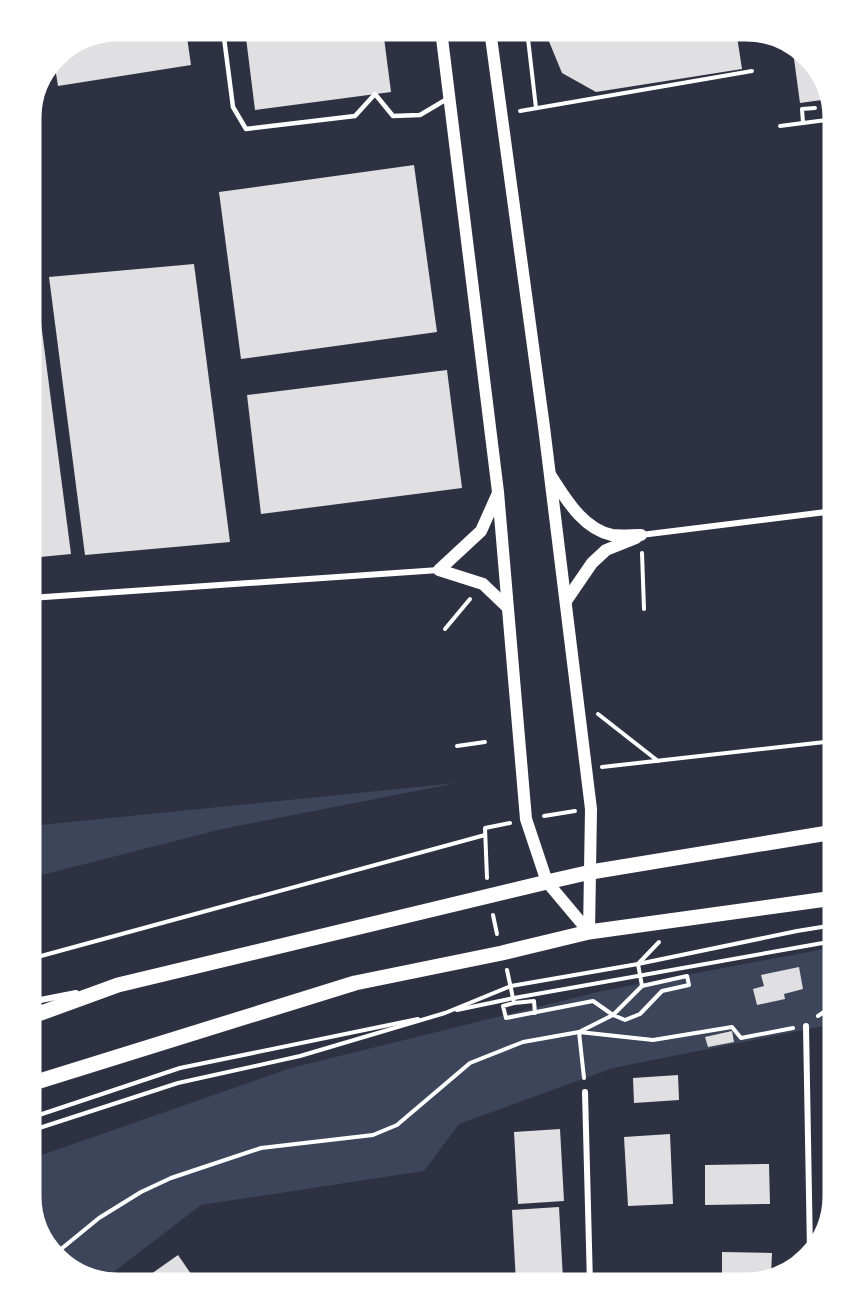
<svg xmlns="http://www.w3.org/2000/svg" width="864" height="1314" font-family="Quicksand,sans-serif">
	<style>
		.green { fill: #3c4559 }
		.building { fill: #e0e0e3 }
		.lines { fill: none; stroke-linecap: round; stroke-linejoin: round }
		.path { stroke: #fff; stroke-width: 4 }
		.service { stroke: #fff; stroke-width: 4.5 }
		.minor { stroke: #fff; stroke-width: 6 }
		.secondary { stroke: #fff; stroke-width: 12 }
		.primary { stroke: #fff; stroke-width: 15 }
		.rim { fill: none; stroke: #fff; stroke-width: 3 }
	</style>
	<rect width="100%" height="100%" fill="#2d3142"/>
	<g class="green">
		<polygon points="457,783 222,829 30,878 30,826"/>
		<polygon points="834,947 834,1024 613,1068 459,1124 424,1171 201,1205 103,1280 70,1269 42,1239 30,1195 30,1159 291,1068 602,991"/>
	</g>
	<g class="building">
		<polygon points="119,30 186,30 191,65 58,86 54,61 56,56"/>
		<polygon points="245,30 383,30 391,92 255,110"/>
		<polygon points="546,30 736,30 742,69 596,92 562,73 548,39"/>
		<polygon points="792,44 822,75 829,99 800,103"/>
		<polygon points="414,165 437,332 241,359 219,192"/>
		<polygon points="32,254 71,554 30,558 30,255"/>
		<polygon points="194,264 230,542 85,555 49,277"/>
		<polygon points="447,370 462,488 261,514 247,395"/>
		<polygon points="799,967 803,989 784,994 785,999 757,1005 753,989 764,986 761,975"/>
		<polygon points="732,1031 734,1042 708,1047 705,1037"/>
		<polygon points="678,1075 679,1100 634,1103 633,1078"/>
		<polygon points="560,1129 564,1201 518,1204 514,1132"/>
		<polygon points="670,1134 673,1204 628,1206 624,1137"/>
		<polygon points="769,1164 770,1204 705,1205 705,1165"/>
		<polygon points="559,1207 563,1279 516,1282 512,1210"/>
		<polygon points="722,1252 772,1253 771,1277 746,1284 722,1284"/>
		<polygon points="178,1255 198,1284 148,1284 144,1279"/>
	</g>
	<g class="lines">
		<g class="path">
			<polyline points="527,30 536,108"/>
			<polyline points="520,111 752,71"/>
			<polyline points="803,123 802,109 815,108"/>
			<polyline points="780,126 834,119"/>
			<polyline points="642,553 644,609"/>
			<polyline points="445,629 470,599"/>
			<polyline points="598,714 658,761"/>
			<polyline points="457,746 485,742"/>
			<polyline points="602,767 834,741"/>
			<polyline points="544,816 575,811"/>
			<polyline points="487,878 485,828 510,823"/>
			<polyline points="493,915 497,934"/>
			<polyline points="30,959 485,835"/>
			<polyline points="642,986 638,964 659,942"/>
			<polyline points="514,1003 534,1001 535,1013"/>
			<polyline points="457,1010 514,998 834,941"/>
			<polyline points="818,1016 834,1005"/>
			<polyline points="584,1078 579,1032 653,1040 732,1027 741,1038 793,1028"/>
			<polyline points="30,1118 180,1068 418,1019"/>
			<polyline points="30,1131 178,1083 300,1056 445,1013 511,986 638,964 797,931 834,925"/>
			<polyline points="55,1254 99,1218 141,1192 171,1178 261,1148 373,1135 397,1125 470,1063 523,1042 579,1032 613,1015 642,986 687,976 689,985 662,991 640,1014 625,1020 613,1015 593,1001 506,1018 503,1006 514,1003 507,970"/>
		</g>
		<polyline class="service" points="223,30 233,107 246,129 355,116 375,94 393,116 420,115 447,99"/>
		<g class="minor">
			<polyline points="641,535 834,511"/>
			<polyline points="30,598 439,570"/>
			<polyline points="30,1002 76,993"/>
			<polyline points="806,1026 810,1252"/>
			<polyline points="585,1092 590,1284"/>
		</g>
		<g class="secondary">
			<polyline points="441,30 498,492 526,819 547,882 589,932"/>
			<polyline points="490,30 544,427 591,809 589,932"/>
			<path d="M551 476C566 499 583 529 612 535 621 536 632 535 641 535"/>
			<polyline points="498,493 481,531 439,570 483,584 507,607"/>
			<polyline points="566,601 592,563 606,550 636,538"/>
		</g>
		<g class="primary">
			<polyline points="30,1017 118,985 547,882 591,872 834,832"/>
			<polyline points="30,1084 355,983 502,953 589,932 834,898"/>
		</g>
	</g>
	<path d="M0 0H864V1314H0ZM118 40H746A78 78 0 0 1 824 118V1196A78 78 0 0 1 746 1274H118A78 78 0 0 1 40 1196V118A78 78 0 0 1 118 40Z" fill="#fff" fill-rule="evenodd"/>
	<path class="rim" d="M118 40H746A78 78 0 0 1 824 118V1196A78 78 0 0 1 746 1274H118A78 78 0 0 1 40 1196V118A78 78 0 0 1 118 40Z"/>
</svg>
